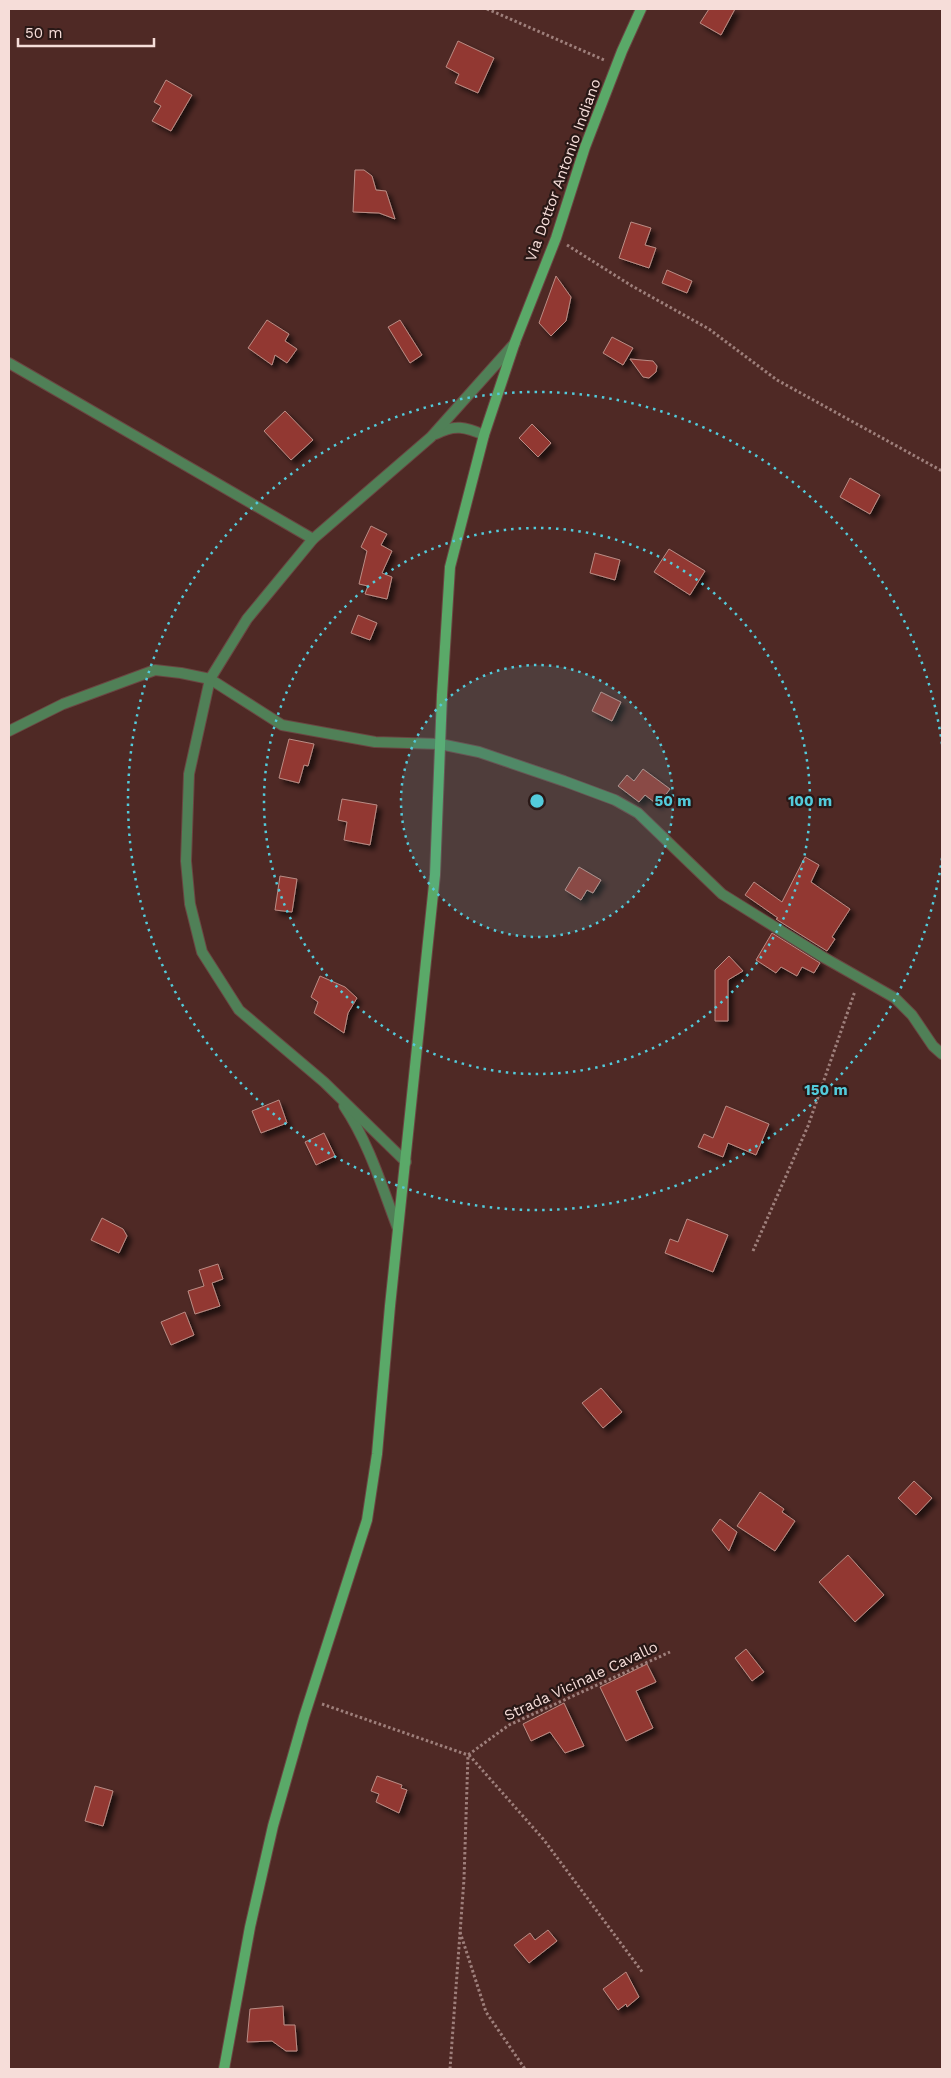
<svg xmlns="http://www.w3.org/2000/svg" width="951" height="2078" font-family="'Work Sans',sans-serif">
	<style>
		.building { fill: #923931; stroke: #ba8c85; filter: url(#shadow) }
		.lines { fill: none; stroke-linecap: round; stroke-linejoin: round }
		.minor-casing { stroke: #6a4642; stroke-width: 12 }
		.secondary-casing { stroke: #6a4642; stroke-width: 12 }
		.path { stroke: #9e7f7b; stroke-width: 3; stroke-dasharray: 2.5 2.5; stroke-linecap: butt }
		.minor { stroke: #508057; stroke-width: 10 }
		.secondary { stroke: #5aa968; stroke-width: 10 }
		.ring { fill: none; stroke: #53cbdb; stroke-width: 2.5; stroke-dasharray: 2.5 5 }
		.labels { text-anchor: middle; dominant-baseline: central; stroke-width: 4.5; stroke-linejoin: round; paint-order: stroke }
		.street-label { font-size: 15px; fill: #f6ddd9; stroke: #291816 }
		.centre { fill: #53cbdb; stroke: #291816; stroke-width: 2.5 }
		.ring-label { font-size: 15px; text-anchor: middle; font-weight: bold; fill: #53cbdb; stroke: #291816; stroke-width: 4.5; stroke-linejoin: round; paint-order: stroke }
	</style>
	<defs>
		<filter id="shadow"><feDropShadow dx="4.5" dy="4.5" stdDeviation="2.5" flood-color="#0009"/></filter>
	</defs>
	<rect width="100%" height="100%" fill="#4f2925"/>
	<g class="building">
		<polygon points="709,9 735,9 721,35 700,23"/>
		<polygon points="458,41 494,58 478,93 455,83 459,74 446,67"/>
		<polygon points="166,80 192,95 171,131 152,121 161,106 154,102"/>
		<polygon points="355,170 364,170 372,176 376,190 386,191 395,219 379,213 353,212"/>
		<polygon points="631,222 651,228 645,245 656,248 649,268 619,258"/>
		<polygon points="667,270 692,281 687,293 662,283"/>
		<polygon points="556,276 571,297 566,321 551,336 539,323"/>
		<polygon points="267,320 289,334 285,341 297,349 287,363 275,355 272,365 248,348"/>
		<polygon points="400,320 422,355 410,363 388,327"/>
		<polygon points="612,337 633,348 623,365 603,353"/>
		<polygon points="630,359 653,361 657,366 656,372 649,378 643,377"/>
		<polygon points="285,411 313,440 291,460 264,431"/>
		<polygon points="532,424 551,443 538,457 519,438"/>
		<polygon points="850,478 880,495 870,514 840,497"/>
		<polygon points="371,526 387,534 381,545 392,551 382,573 392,577 387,599 365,594 368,586 359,584 367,551 361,547"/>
		<polygon points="669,549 705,571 690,595 654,572"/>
		<polygon points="595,553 620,560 615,580 590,573"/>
		<polygon points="358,615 377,623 370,640 351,633"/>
		<polygon points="601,692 621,702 612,721 592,711"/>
		<polygon points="289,739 314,744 308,766 304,765 299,783 279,778"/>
		<polygon points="643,769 670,789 658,805 645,795 639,802 618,786 627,775 634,781"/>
		<polygon points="342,799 377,805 370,845 344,840 347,822 338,820"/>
		<polygon points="805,857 819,865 811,882 850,909 832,937 835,939 827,951 779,921 776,919 778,918 745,895 754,882 782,902"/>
		<polygon points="579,867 601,880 593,893 587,890 581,900 565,890"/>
		<polygon points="280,876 297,879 292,912 275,910"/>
		<polygon points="772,933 820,963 814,973 802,967 797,976 781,967 776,973 756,960"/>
		<polygon points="729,956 743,971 728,980 728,1021 715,1021 715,970"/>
		<polygon points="320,976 345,987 357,998 348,1013 344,1033 314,1013 318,1002 311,997"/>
		<polygon points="279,1100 287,1123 261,1133 252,1111"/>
		<polygon points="726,1106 769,1124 756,1155 728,1143 723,1157 698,1147 704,1134 713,1138"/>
		<polygon points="324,1133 335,1156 316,1165 305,1142"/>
		<polygon points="102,1218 123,1229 127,1236 119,1253 91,1240"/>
		<polygon points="687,1219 728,1235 713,1272 665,1253 670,1239 678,1242"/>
		<polygon points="218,1264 223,1279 212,1283 220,1306 195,1314 188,1291 204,1286 199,1270"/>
		<polygon points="185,1312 194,1335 171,1345 161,1322"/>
		<polygon points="601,1388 622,1412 603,1428 582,1403"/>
		<polygon points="914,1481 932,1498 916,1515 898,1498"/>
		<polygon points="760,1492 784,1509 782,1512 795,1521 775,1551 737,1526"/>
		<polygon points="720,1519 737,1532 729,1551 712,1530"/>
		<polygon points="848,1555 884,1595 855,1622 819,1582"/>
		<polygon points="746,1649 764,1672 752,1681 735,1658"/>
		<polygon points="647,1664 656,1682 636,1691 653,1728 626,1741 600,1687"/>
		<polygon points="564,1703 584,1746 565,1753 550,1732 531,1741 523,1724"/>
		<polygon points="377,1776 402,1785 401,1788 407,1790 399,1813 376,1802 379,1794 371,1791"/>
		<polygon points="95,1786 113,1791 103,1826 85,1821"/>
		<polygon points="548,1930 557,1941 529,1963 514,1945 530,1933 535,1940"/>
		<polygon points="626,1972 639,1997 627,2007 626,2004 618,2010 603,1989"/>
		<polygon points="283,2006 284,2025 295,2025 297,2051 286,2051 272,2041 247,2042 250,2009"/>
	</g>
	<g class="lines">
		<defs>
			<g id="minor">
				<polyline points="9,363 313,539"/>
				<path d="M436 434C454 424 466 427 484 435"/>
				<polyline points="9,731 63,704 155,670 181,673 210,679 282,725 375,742 440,744 479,752 564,781 615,800 638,813 722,894 823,957 895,998 912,1015 933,1046 942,1054"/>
				<path d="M344 1106C369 1143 382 1187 398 1229"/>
				<polyline points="406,1162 324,1082 239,1010 202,952 190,904 186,861 189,774 210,679 247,619 313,539 431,437 515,343"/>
			</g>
			<polyline id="secondary" points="224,2069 250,1927 273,1826 304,1717 367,1520 377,1454 390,1306 435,875 442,695 450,567 484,435 515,342 556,238 585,147 622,51 641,9"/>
		</defs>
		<use href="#minor" class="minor-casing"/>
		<use href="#secondary" class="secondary-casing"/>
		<g class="path">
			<polyline points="487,9 604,60"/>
			<polyline points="567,245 632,286 709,329 777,380 942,471"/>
			<polyline points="753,1251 808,1126 855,991"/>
			<polyline points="322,1704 468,1755 509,1725 670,1652"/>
			<polyline points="469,1755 544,1840 643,1973"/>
			<polyline points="460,1932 486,2012 525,2069"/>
			<polyline points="450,2069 464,1879 468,1755"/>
		</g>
		<use href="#minor" class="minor"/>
		<use href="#secondary" class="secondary"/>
	</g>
	<circle cx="537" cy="801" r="136" fill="#53cbdb" fill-opacity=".12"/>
	<g class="ring">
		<circle cx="537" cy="801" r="136"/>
		<circle cx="537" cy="801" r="273"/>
		<path d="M942 858A409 409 0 1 1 942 744"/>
	</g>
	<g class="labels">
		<g class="street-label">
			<text transform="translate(563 170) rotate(-70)">Via Dottor Antonio Indiano</text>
			<text transform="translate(581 1681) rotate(-25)">Strada Vicinale Cavallo</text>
		</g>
	</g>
	<circle cx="537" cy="801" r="8" class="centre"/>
	<g class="ring-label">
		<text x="673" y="806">50 m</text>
		<text x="810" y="806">100 m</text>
		<text x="826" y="1095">150 m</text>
	</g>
	<rect width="951" height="2078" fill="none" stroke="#f6ddd9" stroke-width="20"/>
	<path d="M18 38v8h136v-8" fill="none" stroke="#f6ddd9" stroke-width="2.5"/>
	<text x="25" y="38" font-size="15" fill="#f6ddd9" stroke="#291816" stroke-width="4" paint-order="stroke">50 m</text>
</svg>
